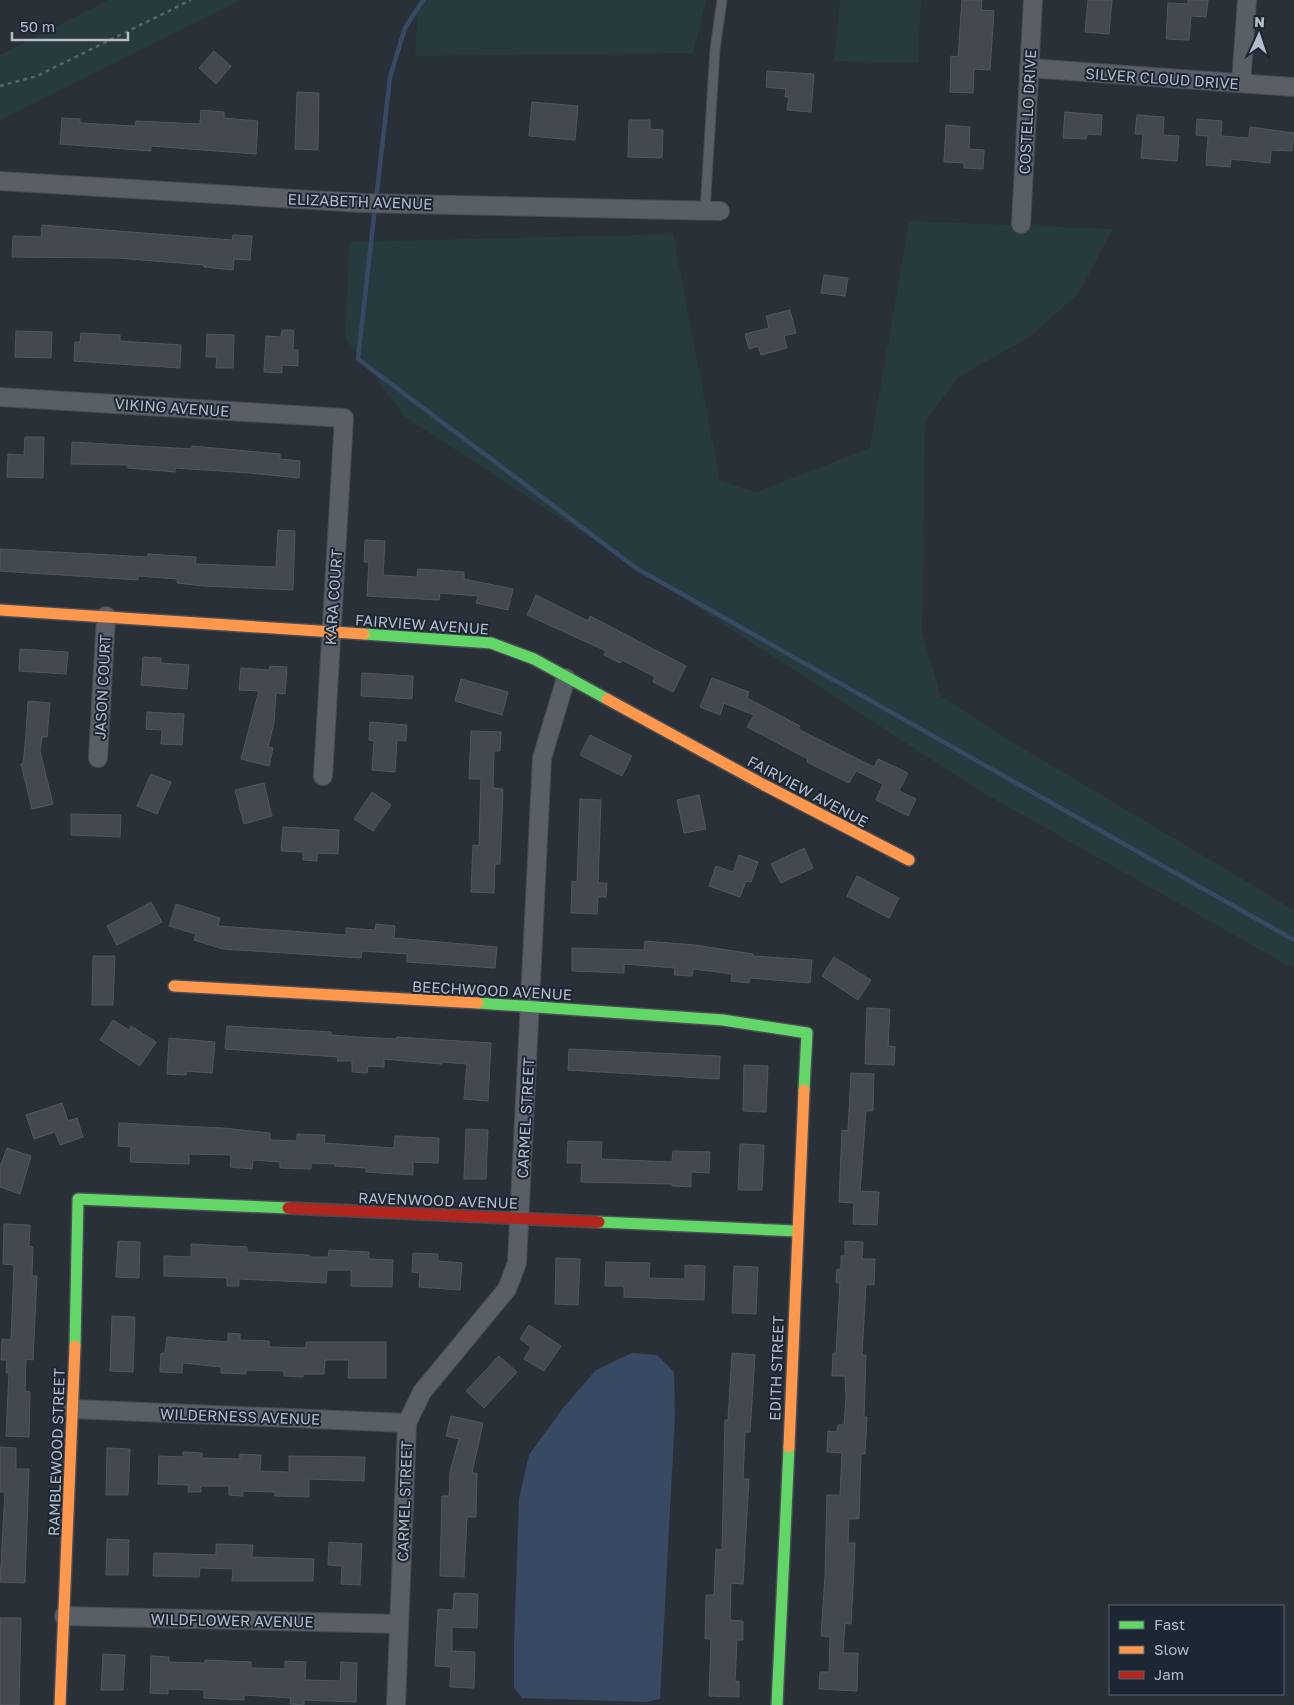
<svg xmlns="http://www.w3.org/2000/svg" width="1294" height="1705" font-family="'Golos Text',sans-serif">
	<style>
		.green { fill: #273a3e }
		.water { fill: #384963 }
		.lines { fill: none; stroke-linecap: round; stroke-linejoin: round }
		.stream { stroke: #384963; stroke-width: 4.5 }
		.building { fill: #444950; stroke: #52575f }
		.lane-casing { stroke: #484c53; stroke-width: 11 }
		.street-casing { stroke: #484c53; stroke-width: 20 }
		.fast-casing { stroke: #484c53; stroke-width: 14 }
		.slow-casing { stroke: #484c53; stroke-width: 14 }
		.jam-casing { stroke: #484c53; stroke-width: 14 }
		.path { stroke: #5d636a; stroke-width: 2.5; stroke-dasharray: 4 4; stroke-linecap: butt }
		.lane { stroke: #5a5e66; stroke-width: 9 }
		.street { stroke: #5a5e66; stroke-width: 18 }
		.fast { stroke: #63d668; stroke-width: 11 }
		.slow { stroke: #ff974d; stroke-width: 11 }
		.jam { stroke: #b3261e; stroke-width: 11 }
		.labels { text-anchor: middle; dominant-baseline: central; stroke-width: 4; stroke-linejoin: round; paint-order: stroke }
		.street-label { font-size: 15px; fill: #b4bcc9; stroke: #1d2633 }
	</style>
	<rect width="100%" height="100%" fill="#2a3038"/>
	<g class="green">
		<polygon points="108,0 241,0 0,120 0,55"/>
		<polygon points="418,0 706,0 693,53 415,56"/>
		<polygon points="840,0 921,0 918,63 834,61"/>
		<polygon points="909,221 1113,229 1079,293 1031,336 959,377 925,421 922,633 941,696 999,734 1294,910 1294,969 975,788 405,417 345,338 350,242 673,234 720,481 756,492 870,448"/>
	</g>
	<polygon class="water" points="632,1353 657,1355 674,1372 675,1415 660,1699 646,1702 522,1698 514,1687 514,1643 519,1499 529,1455 563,1408 596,1370"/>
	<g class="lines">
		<g class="stream">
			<polyline points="376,200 390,77 405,28 423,0"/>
			<polyline points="375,207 358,359 636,568 1294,940"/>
		</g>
	</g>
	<g class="building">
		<polygon points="962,0 982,0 981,10 994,11 990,70 974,69 973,93 950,92 951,56 958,57"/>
		<polygon points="1088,0 1112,0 1109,34 1085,32"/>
		<polygon points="1188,0 1208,0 1206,17 1191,16 1189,40 1166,39 1168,3 1188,4"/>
		<polygon points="214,51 231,66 216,84 199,68"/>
		<polygon points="767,71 814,74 811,112 787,110 789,97 785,97 786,89 766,87"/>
		<polygon points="297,92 319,93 318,150 295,149"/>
		<polygon points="532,102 578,106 575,140 529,136"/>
		<polygon points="201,110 224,112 224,118 258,121 256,154 151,146 151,151 60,144 62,118 80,119 80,123 135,126 136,121 200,124"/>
		<polygon points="1065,112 1102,115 1101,135 1087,134 1086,139 1063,138"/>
		<polygon points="1137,115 1164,117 1163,135 1179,136 1177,161 1141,158 1143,134 1135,134"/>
		<polygon points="1197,119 1222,121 1221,136 1249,138 1250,127 1294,133 1292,151 1271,150 1270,163 1231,159 1230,167 1206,165 1208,136 1196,135"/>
		<polygon points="629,120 650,120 650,129 663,130 662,158 628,157"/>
		<polygon points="946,125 970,127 969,149 984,150 983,169 964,168 964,163 944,162"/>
		<polygon points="42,225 232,240 233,235 252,236 250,260 234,259 233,270 204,267 204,265 117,258 12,257 13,236 41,237"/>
		<polygon points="824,275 848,278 845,296 821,293"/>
		<polygon points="790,310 796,333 784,336 787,348 761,355 758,346 749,349 745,334 769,328 766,316"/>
		<polygon points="282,330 294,330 293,350 298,350 298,366 282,365 282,373 264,372 266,336 281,337"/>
		<polygon points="16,331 52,332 51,358 15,357"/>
		<polygon points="81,333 120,335 120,341 181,345 180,368 74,361 75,342 80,342"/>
		<polygon points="207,334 234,335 233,368 216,368 217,357 206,357"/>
		<polygon points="25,437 44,437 43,478 7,477 8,454 24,455"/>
		<polygon points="72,442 192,449 192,446 280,454 280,459 300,461 299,478 250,473 175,468 175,472 128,468 128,465 71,464"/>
		<polygon points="278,530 295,531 293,590 204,586 177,583 177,579 138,576 138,580 0,571 0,549 148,557 148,554 196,557 195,564 276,567"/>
		<polygon points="365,540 385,541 383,575 417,577 418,569 464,572 464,579 513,589 508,610 476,603 478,596 440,593 439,600 367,596 369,562 364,562"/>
		<polygon points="536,595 588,621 590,616 686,666 673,692 653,682 655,677 622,660 620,663 604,655 606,651 527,615"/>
		<polygon points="20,649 68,652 66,674 19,671"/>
		<polygon points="143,657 161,658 161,663 189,665 187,689 141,685"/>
		<polygon points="270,666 287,667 285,694 276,693 274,723 268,747 273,748 269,766 241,759 259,691 239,690 241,668 269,670"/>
		<polygon points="362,673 413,676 412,699 361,696"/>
		<polygon points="712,678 749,692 747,698 800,726 798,729 874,767 878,759 908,773 899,791 916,799 908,816 876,800 883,784 856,771 849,783 807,762 808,759 747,727 754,715 724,703 720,715 700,707"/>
		<polygon points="461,679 508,692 502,715 455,701"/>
		<polygon points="28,701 50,703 47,737 42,737 40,751 53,804 32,809 21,764 23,764 26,735"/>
		<polygon points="147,712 184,714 182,745 161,744 162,730 146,729"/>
		<polygon points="370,722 407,725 406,741 397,740 395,772 372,770 374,741 369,740"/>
		<polygon points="471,731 501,732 500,751 494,751 493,788 503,789 500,864 495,864 494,893 471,892 473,845 479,846 481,779 469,779"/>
		<polygon points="590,735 632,756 622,776 580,755"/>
		<polygon points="151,774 171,782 157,814 137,806"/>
		<polygon points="264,783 272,816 244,824 235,790"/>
		<polygon points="372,792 391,805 373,831 354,819"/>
		<polygon points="699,795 706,829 684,833 677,800"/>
		<polygon points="580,799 601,800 598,883 607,883 606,897 598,897 597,914 571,913 572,881 577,882"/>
		<polygon points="71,814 121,815 120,837 71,835"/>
		<polygon points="283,827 339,830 338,854 317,853 317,861 303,860 303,852 281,851"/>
		<polygon points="804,848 813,868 781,883 771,864"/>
		<polygon points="739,855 758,862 751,882 746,881 740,897 709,886 716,866 733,872"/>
		<polygon points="857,876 899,898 889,918 847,896"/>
		<polygon points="151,902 162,922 117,945 107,926"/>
		<polygon points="176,904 220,918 218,926 346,935 346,928 375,930 376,924 395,926 394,938 497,947 495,968 407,962 407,954 362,951 361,958 223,949 194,940 196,934 169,926"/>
		<polygon points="645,941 695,945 753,954 753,956 812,960 810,983 750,978 749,983 731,981 732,974 693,969 692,976 674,975 675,968 624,964 624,973 572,971 572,948 644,950"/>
		<polygon points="93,956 115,956 113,1005 92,1005"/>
		<polygon points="834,957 871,980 858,1000 822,976"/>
		<polygon points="867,1008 890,1009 888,1046 895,1047 894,1065 865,1064"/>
		<polygon points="113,1020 129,1030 131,1026 156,1042 140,1066 100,1040"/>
		<polygon points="227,1026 331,1032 331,1035 358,1037 397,1039 397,1037 491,1043 488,1101 464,1099 467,1064 442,1062 442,1064 384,1059 384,1067 368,1066 367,1073 352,1072 352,1061 337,1061 338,1057 225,1049"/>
		<polygon points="169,1038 215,1042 212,1073 186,1071 186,1075 167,1074"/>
		<polygon points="569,1049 720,1056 719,1079 568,1070"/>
		<polygon points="744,1065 768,1066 766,1112 743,1111"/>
		<polygon points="851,1073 874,1074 873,1111 866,1111 860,1191 879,1192 877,1225 853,1224 854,1203 839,1202 842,1130 848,1131"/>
		<polygon points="62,1103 68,1121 77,1118 83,1137 60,1145 55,1132 34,1139 26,1115"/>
		<polygon points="119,1123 223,1128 270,1133 270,1140 297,1141 297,1134 325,1135 324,1143 394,1148 395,1136 439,1138 438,1163 413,1162 413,1175 366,1172 366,1168 335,1166 335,1164 311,1163 311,1169 280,1168 280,1162 253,1160 252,1169 230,1167 231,1155 189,1154 189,1164 130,1162 131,1147 118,1146"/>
		<polygon points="466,1129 488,1130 486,1179 464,1179"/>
		<polygon points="568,1141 602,1142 601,1159 672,1162 673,1151 710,1152 709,1173 691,1172 691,1187 672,1186 672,1184 581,1182 582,1163 567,1163"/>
		<polygon points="740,1144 764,1145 762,1190 738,1190"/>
		<polygon points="7,1148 31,1156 20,1194 0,1187 0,1167"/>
		<polygon points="4,1224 30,1225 29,1246 33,1247 32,1276 37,1276 33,1360 26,1359 25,1391 30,1392 29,1437 6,1436 9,1373 6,1373 7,1360 1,1360 2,1339 11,1340 14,1265 3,1264"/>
		<polygon points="118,1241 140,1242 139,1278 116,1277"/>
		<polygon points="845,1241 863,1242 862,1259 875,1259 874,1285 866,1284 862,1355 866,1355 864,1417 867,1417 865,1454 861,1454 859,1519 849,1519 848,1543 855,1543 853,1589 851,1624 845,1623 843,1653 858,1653 857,1691 819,1689 820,1672 829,1672 830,1637 821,1636 825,1576 827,1495 840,1495 842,1453 827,1452 828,1431 837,1432 838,1425 844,1425 846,1398 845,1376 832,1376 833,1353 836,1353 840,1283 836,1283 837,1269 841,1269 841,1256 845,1256"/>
		<polygon points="191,1244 247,1247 247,1252 309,1255 309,1257 328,1257 329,1250 369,1252 369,1259 393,1260 392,1287 351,1286 351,1270 327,1270 326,1283 239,1279 239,1286 227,1286 227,1278 164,1276 164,1256 191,1257"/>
		<polygon points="413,1253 438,1254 438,1261 462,1263 460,1290 419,1287 420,1273 412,1272"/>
		<polygon points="556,1258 580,1259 578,1305 555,1304"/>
		<polygon points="606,1262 650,1263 649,1278 685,1279 685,1265 705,1266 704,1300 624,1297 624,1286 605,1286"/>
		<polygon points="734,1266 758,1267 756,1314 732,1313"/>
		<polygon points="112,1316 135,1317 133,1372 110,1371"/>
		<polygon points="529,1325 561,1346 544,1371 524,1359 531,1347 520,1339"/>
		<polygon points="228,1333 240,1334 240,1340 269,1341 269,1347 306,1348 306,1342 386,1342 386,1378 348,1378 349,1360 325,1360 324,1374 303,1374 303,1377 284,1376 284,1371 246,1370 246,1374 221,1373 221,1367 183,1363 182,1373 160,1372 161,1353 165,1353 167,1337 228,1342"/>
		<polygon points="732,1353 755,1355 750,1432 745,1432 743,1479 749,1479 743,1584 731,1583 730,1620 743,1621 743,1640 737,1640 735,1681 739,1681 739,1697 709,1696 711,1639 705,1639 706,1595 714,1595 716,1549 722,1550 725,1420 728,1420"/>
		<polygon points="499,1356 517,1372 484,1408 466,1391"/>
		<polygon points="451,1416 483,1423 472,1473 477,1473 476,1517 467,1517 464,1577 440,1576 442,1496 449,1496 450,1472 459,1439 446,1436"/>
		<polygon points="0,1447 16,1448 16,1469 29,1469 25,1583 0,1582 5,1492 0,1492"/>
		<polygon points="107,1448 130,1449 128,1495 106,1495"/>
		<polygon points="183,1452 202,1453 202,1458 240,1459 240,1454 261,1455 260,1471 289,1472 289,1456 365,1457 364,1481 309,1479 309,1497 275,1496 275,1492 243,1491 243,1496 229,1495 229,1486 201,1486 201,1492 188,1492 189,1485 158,1484 159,1456 183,1457"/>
		<polygon points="107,1539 129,1540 128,1575 106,1575"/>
		<polygon points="329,1542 362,1544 360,1585 341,1584 342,1566 328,1565"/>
		<polygon points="216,1544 253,1545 252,1557 314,1559 313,1581 232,1581 233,1569 200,1568 199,1577 153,1576 154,1553 216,1555"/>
		<polygon points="454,1593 478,1594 477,1628 452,1627 452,1651 475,1652 474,1688 450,1687 451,1667 435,1666 438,1609 453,1610"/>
		<polygon points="0,1618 21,1618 19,1705 0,1705"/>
		<polygon points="103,1654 125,1655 123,1690 101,1690"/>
		<polygon points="151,1656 169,1657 169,1662 205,1663 205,1660 251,1662 251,1668 285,1669 285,1661 306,1662 305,1680 340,1681 341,1662 357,1663 356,1702 304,1700 304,1705 290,1704 291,1698 244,1695 244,1700 204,1698 204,1690 168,1689 168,1694 150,1693"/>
	</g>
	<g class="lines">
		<defs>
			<polyline id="lane" points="705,211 715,49 722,0"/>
			<g id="street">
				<polyline points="1029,68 1294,87"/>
				<polyline points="1241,83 1247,0"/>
				<polyline points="0,181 362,203 720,211"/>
				<polyline points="1021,224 1033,0"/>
				<polyline points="0,397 344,418 323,776"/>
				<polyline points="98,758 106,616"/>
				<polyline points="73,1409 407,1423"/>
				<polyline points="64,1616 399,1624"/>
				<polyline points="396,1705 407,1423 422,1392 507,1289 517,1263 542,758 566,678"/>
			</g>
			<g id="fast">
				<polyline points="364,634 491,643 534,659 607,699"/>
				<polyline points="478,1003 723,1020 807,1033 804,1090"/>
				<polyline points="599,1222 797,1231"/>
				<polyline points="75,1346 78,1199 288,1208"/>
				<polyline points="777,1705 789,1447"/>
			</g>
			<g id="slow">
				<polyline points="0,610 364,634"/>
				<polyline points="607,699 764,785 909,860"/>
				<polyline points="174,986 478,1003"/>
				<polyline points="789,1447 804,1090"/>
				<polyline points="60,1705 75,1346"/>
			</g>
			<polyline id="jam" points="288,1208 599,1222"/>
		</defs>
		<use href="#lane" class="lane-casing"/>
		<use href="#street" class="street-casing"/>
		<use href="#fast" class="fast-casing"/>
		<use href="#slow" class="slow-casing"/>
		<use href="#jam" class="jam-casing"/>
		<polyline class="path" points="0,86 37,76 191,0"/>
		<use href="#lane" class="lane"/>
		<use href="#street" class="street"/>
		<use href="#fast" class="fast"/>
		<use href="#slow" class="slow"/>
		<use href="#jam" class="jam"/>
	</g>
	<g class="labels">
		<g class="street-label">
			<text transform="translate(1162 78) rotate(4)">SILVER CLOUD DRIVE</text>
			<text transform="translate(1027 112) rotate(-87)">COSTELLO DRIVE</text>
			<text transform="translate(360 201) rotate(2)">ELIZABETH AVENUE</text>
			<text transform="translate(172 407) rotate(4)">VIKING AVENUE</text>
			<text transform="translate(333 597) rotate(-86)">KARA COURT</text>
			<text transform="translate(422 624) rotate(4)">FAIRVIEW AVENUE</text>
			<text transform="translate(102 687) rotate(-87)">JASON COURT</text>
			<text transform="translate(808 791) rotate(28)">FAIRVIEW AVENUE</text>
			<text transform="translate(492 990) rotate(3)">BEECHWOOD AVENUE</text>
			<text transform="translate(525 1118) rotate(-87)">CARMEL STREET</text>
			<text transform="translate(438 1200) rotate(2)">RAVENWOOD AVENUE</text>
			<text transform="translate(776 1368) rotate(-88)">EDITH STREET</text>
			<text transform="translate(240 1416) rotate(2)">WILDERNESS AVENUE</text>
			<text transform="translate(56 1452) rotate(-88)">RAMBLEWOOD STREET</text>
			<text transform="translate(404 1501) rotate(-88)">CARMEL STREET</text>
			<text transform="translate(232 1620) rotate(1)">WILDFLOWER AVENUE</text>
		</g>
	</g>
	<rect x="1109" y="1605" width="175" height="90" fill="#1d2633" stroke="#59626f"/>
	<rect x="1119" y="1621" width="25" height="8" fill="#63d668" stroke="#59626f"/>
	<text x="1154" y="1630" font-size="15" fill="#b4bcc9">Fast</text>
	<rect x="1119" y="1646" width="25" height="8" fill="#ff974d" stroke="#59626f"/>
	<text x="1154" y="1655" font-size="15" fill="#b4bcc9">Slow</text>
	<rect x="1119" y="1671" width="25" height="8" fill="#b3261e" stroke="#59626f"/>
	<text x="1154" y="1680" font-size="15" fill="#b4bcc9">Jam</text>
	<g transform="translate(1259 35) rotate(3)" stroke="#1d2633" stroke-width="4" paint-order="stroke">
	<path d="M0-4L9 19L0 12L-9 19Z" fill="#b4bcc9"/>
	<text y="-8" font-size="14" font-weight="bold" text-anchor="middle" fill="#b4bcc9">N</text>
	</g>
	<path d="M12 32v8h116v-8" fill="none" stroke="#b4bcc9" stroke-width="2.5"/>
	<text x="20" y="32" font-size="15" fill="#b4bcc9" stroke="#1d2633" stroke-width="4" paint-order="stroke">50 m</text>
</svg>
